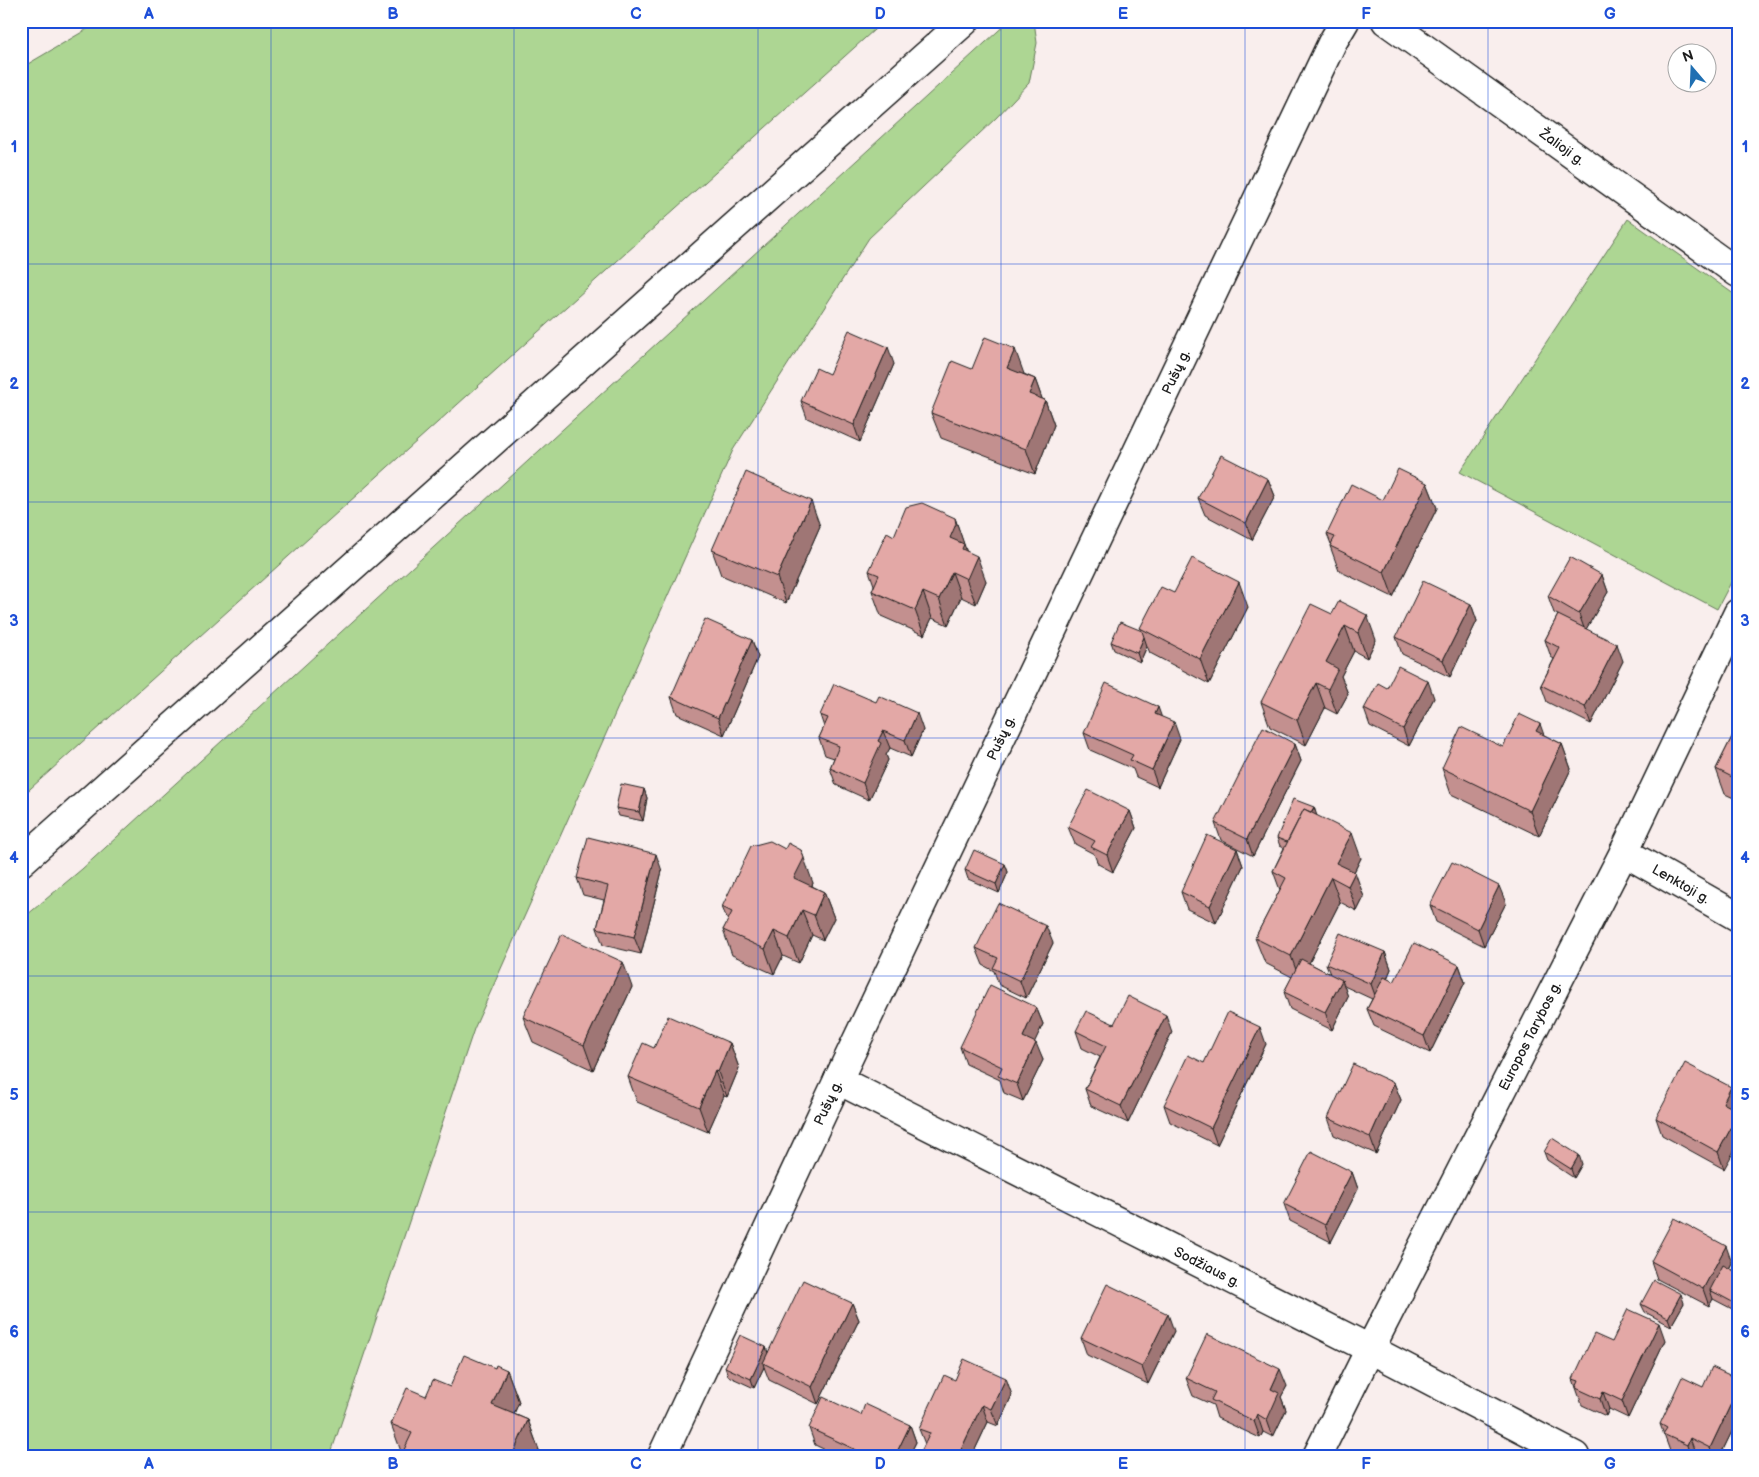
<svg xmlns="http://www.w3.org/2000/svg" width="1759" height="1477" font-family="'Balsamiq Sans',sans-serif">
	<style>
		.green { fill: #add693; stroke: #647958 }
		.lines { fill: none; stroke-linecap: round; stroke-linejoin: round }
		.minor-casing { stroke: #1c1c1c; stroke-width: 31 }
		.primary-casing { stroke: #1c1c1c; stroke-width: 31 }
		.minor { stroke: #fff; stroke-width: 28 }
		.primary { stroke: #fff; stroke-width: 28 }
		.wall { fill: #c3908f; stroke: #1c1c1c }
		.shaded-wall { fill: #9f7674; stroke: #1c1c1c }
		.building { fill: #e3a8a6; stroke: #1c1c1c }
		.grid { fill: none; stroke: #1d4ed8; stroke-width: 1; stroke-opacity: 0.55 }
		.labels { text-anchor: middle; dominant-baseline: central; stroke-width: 4.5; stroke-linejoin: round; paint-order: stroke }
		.street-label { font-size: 14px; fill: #1c1c1c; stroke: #fff }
		.neatline { fill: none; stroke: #1d4ed8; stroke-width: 2 }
		.grid-label { font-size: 16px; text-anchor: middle; font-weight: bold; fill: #1d4ed8 }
	</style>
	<rect width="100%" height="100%" fill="#f9eeed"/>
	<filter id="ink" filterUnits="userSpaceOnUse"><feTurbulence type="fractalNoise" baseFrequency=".02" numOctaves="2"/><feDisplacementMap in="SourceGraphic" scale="10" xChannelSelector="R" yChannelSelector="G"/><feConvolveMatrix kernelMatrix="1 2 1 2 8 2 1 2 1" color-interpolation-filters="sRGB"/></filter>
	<g filter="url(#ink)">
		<g class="green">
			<polygon points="101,21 884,21 21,797 21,68"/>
			<polygon points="1009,21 1034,21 1037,43 1029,83 996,118 869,238 733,450 474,1029 330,1456 21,1456 21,920 82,869"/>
			<polygon points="1628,219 1738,297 1738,569 1717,609 1460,472"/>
		</g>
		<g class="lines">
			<defs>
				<g id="minor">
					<polyline points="1386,21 1738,273"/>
					<polyline points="1624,852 1738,917"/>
					<polyline points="838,1080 1370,1349 1575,1456"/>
					<polyline points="662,1456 838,1080 1332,43 1345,21"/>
					<polyline points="1317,1456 1370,1349 1624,852 1738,613"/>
				</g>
				<polyline id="primary" points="21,862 965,21"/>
			</defs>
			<use href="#minor" class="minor-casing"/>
			<use href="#primary" class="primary-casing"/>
			<use href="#minor" class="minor"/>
			<use href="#primary" class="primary"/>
		</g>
		<g class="wall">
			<polygon points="894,364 860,442 807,418 801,401 829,374"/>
			<polygon points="972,369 1024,374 1035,379 1042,399 1045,400 1054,425 1035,474 941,438 931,413"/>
			<polygon points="1268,479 1275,496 1252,540 1205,515 1198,498"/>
			<polygon points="1427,483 1437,508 1393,597 1339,571 1330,546 1331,544 1327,534"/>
			<polygon points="955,518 966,551 986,581 976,604 961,597 948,625 932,618 924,635 881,616 872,591 874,585 869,571"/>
			<polygon points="820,526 786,603 721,575 712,550"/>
			<polygon points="1602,575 1608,592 1586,629 1623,661 1591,724 1547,702 1541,685 1554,659 1551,657 1545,640 1558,615 1554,613 1548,596"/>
			<polygon points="1174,593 1248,607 1209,684 1150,653 1147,646 1140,662 1114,650 1111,642 1142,631 1140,628"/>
			<polygon points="1471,604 1477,621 1450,677 1402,654 1396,637"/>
			<polygon points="1332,614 1376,640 1367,658 1354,651 1341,676 1348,694 1337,714 1325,708 1306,745 1270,727 1261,702"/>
			<polygon points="752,640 758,657 724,735 677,714 671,697"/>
			<polygon points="1387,688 1434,698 1409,746 1370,726 1364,709"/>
			<polygon points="820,715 923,730 911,757 890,748 886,755 888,760 869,800 836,785 830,768 834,758 825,755 819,738 824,727"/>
			<polygon points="1161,716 1180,739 1158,787 1136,777 1133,769 1090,750 1084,733"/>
			<polygon points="1738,725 1738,800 1725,794 1716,769"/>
			<polygon points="1544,735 1562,744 1571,769 1539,836 1451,794 1442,768 1503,747"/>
			<polygon points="1295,744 1301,761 1253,856 1221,840 1215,823"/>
			<polygon points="644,789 647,798 643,821 619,816 616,808"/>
			<polygon points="1314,807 1316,815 1361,858 1354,872 1364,897 1357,911 1340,902 1309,963 1330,974 1326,964 1385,952 1391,969 1387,979 1394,982 1459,965 1465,982 1430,1053 1374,1026 1367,1009 1372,999 1344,986 1348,997 1332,1030 1290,1009 1284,992 1292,977 1265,963 1255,938 1280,890 1273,871 1284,848 1280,846 1277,838"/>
			<polygon points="1130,811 1136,828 1113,872 1098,864 1094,854 1075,844 1068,827"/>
			<polygon points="785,849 813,883 812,886 824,892 834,918 823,940 812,935 799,963 783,956 774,974 732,955 723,930 728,921 722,907"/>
			<polygon points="1237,849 1243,866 1216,923 1187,909 1181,892"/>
			<polygon points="1005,864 1008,872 999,893 968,879 965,870"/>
			<polygon points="662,871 641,954 603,945 597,928 604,900 583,895 577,878"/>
			<polygon points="1506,903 1484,946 1436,922 1430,905"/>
			<polygon points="1053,943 1026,998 999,985 994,971 983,965 976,948"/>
			<polygon points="632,987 593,1070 533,1042 523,1017"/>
			<polygon points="1036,1007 1043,1024 1034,1042 1043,1060 1023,1101 1004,1093 1000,1080 966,1064 960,1047"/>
			<polygon points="1114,1024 1172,1032 1128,1123 1091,1106 1085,1089 1100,1057 1082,1048 1076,1031"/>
			<polygon points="730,1043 739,1068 727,1097 724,1096 708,1132 637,1102 628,1077 654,1048"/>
			<polygon points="1266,1044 1217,1145 1170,1122 1164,1105 1204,1063"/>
			<polygon points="1394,1083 1401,1100 1376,1154 1334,1135 1328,1118"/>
			<polygon points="1738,1104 1735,1109 1724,1169 1662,1135 1656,1118"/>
			<polygon points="1544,1152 1582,1164 1574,1178 1547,1160"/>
			<polygon points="1352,1172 1358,1189 1331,1242 1290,1221 1284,1204"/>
			<polygon points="1651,1261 1732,1263 1729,1269 1738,1273 1738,1312 1713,1299 1709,1306 1657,1279"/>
			<polygon points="852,1303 859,1320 818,1404 769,1380 764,1367 754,1388 728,1376 725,1367 766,1347 768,1353"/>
			<polygon points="1684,1303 1671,1326 1645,1312 1641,1304"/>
			<polygon points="1174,1331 1148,1384 1087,1355 1081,1338"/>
			<polygon points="1665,1340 1628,1418 1609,1409 1606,1416 1582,1405 1573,1379 1612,1342"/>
			<polygon points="495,1368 507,1370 519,1402 514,1414 528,1420 540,1453 539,1456 401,1456 402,1454 391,1424 426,1396 450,1387"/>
			<polygon points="1186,1378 1287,1386 1281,1397 1286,1410 1273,1437 1263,1432 1260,1438 1217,1418 1213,1405 1193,1396"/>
			<polygon points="955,1380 1012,1395 998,1426 988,1422 972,1456 919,1456 925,1444 919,1429"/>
			<polygon points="861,1415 910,1425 916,1442 909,1456 838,1456 815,1445 809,1428"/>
			<polygon points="1738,1419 1720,1456 1679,1456 1670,1451 1660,1424"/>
		</g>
		<g class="shaded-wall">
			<polygon points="888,347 894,364 860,442 854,425"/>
			<polygon points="1015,349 1024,374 1016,393 1007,368"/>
			<polygon points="1035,379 1044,404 1045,400 1054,425 1035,474 1026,449 1029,394"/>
			<polygon points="1268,479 1275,496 1252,540 1246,523"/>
			<polygon points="1427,483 1437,508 1393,597 1384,572"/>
			<polygon points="811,501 820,526 786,603 777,577"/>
			<polygon points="955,518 972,567 977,556 986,581 976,604 950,538"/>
			<polygon points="952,572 961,597 948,625 939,599"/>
			<polygon points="1602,575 1608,592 1585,631 1579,614"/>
			<polygon points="1239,582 1248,607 1209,684 1200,659"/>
			<polygon points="923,592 932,618 924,635 915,610"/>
			<polygon points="1471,604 1477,621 1450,677 1443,660"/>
			<polygon points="1367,615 1376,640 1367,658 1358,633"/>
			<polygon points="1345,626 1354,651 1341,676 1348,694 1337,714 1328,689 1326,662"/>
			<polygon points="1144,637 1147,646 1140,662 1137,653"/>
			<polygon points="752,640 758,657 724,735 718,718"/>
			<polygon points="1617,644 1623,661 1591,724 1585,707"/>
			<polygon points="1428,681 1434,698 1409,746 1403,729"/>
			<polygon points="1316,683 1325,708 1306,745 1297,720"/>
			<polygon points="1158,707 1164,724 1155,714"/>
			<polygon points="917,713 923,730 911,757 905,740"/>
			<polygon points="1174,722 1180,739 1158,787 1152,770"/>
			<polygon points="1540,724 1549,749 1536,731"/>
			<polygon points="883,731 890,748 886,755 888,760 869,800 863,783 878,741"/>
			<polygon points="1295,744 1301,761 1253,856 1247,839"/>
			<polygon points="1562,744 1571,769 1539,836 1530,811"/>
			<polygon points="644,789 647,798 643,821 639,812"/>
			<polygon points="1314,807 1317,816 1297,846"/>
			<polygon points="1130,811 1136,828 1113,872 1107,855"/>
			<polygon points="1352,833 1361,858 1347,886 1336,863"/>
			<polygon points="1237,849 1243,866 1216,923 1210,906"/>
			<polygon points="801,850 813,883 804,903 794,878"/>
			<polygon points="656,854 662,871 641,954 634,937"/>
			<polygon points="1005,864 1008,872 999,893 996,884"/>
			<polygon points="1355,872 1364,897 1357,911 1348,886"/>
			<polygon points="1331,877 1340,902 1300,981 1291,956"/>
			<polygon points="1499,886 1506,903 1484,946 1478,929"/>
			<polygon points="824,892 834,918 823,940 814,915"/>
			<polygon points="802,910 812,935 799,963 789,938"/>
			<polygon points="1046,926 1053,943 1026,998 1020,981"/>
			<polygon points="774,931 783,956 774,974 765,949"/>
			<polygon points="1385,952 1391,969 1377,1001 1371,984"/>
			<polygon points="623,962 632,987 593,1070 584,1045"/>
			<polygon points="1459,965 1465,982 1430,1053 1424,1036"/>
			<polygon points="1342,980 1348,997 1332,1030 1325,1012"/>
			<polygon points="1036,1007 1043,1024 1029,1054 1023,1037"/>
			<polygon points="1166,1015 1172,1032 1128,1123 1121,1106"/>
			<polygon points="1260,1027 1266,1044 1217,1145 1211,1128"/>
			<polygon points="730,1043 739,1068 727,1097 718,1072"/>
			<polygon points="1036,1043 1043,1060 1023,1101 1017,1084"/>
			<polygon points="715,1071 724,1096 708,1132 699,1107"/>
			<polygon points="1394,1083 1401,1100 1376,1154 1370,1137"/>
			<polygon points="1731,1087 1738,1104 1729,1120 1723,1103"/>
			<polygon points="1738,1115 1738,1144 1724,1169 1718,1152"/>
			<polygon points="1579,1155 1582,1164 1574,1178 1571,1169"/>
			<polygon points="1352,1172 1358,1189 1331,1242 1325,1225"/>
			<polygon points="1726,1246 1732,1263 1716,1293 1710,1290 1713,1299 1709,1306 1703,1289"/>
			<polygon points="1681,1294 1684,1303 1671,1326 1668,1318"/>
			<polygon points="852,1303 859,1320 818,1404 812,1387"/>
			<polygon points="1168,1314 1174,1331 1148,1384 1142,1367"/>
			<polygon points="1659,1323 1665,1340 1628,1418 1622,1401"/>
			<polygon points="766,1347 769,1356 763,1363 764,1367 754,1388 751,1379"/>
			<polygon points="1280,1369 1287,1386 1281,1397 1286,1410 1273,1437 1267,1420 1271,1389"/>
			<polygon points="507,1370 519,1402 504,1437 492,1405"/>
			<polygon points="1006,1378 1012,1395 998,1426 991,1409"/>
			<polygon points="1738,1389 1738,1419 1720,1456 1713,1456 1710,1448"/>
			<polygon points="1603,1392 1609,1409 1606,1416 1600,1399"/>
			<polygon points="982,1405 988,1422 972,1456 958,1456"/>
			<polygon points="1257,1414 1263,1432 1260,1438 1254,1421"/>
			<polygon points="528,1420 540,1453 539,1456 512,1456"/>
			<polygon points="910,1425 916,1442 909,1456 895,1456"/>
			<polygon points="1690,1438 1696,1455 1696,1456 1690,1456 1687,1445"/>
		</g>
		<g class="building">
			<polygon points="849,330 888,347 854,425 801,401 816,368 829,374"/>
			<polygon points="985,337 1015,349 1007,368 1035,379 1029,394 1045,400 1026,449 931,413 952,361 972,369"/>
			<polygon points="1221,455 1268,479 1246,523 1198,498"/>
			<polygon points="1398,469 1427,483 1384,572 1330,546 1335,537 1327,534 1351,484 1383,500"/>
			<polygon points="746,472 811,501 777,577 712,550"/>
			<polygon points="922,503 955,518 956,524 950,538 964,544 962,549 977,556 967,579 952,572 939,599 923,592 915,610 872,591 879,575 869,571 887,532 894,536 906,507"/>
			<polygon points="1570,557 1602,575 1579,614 1548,596"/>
			<polygon points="1192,558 1239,582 1200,659 1140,628 1161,587 1174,593"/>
			<polygon points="1423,581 1471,604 1443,660 1396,637"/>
			<polygon points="1339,601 1367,615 1358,633 1345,626 1326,662 1338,669 1328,689 1316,683 1297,720 1261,702 1311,604 1332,614"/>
			<polygon points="1558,615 1617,644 1585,707 1541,685 1560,648 1545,640"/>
			<polygon points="705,619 752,640 718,718 671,697"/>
			<polygon points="1120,622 1142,631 1144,637 1137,653 1111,642"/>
			<polygon points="1398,666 1428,681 1403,729 1364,709 1378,683 1387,688"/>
			<polygon points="1106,683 1158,707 1155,714 1174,722 1152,770 1130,760 1133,755 1084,733"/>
			<polygon points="834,684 876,702 879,696 917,713 905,740 883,731 878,741 881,743 863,783 830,768 839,746 819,738 828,718 820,715"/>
			<polygon points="1519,714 1540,724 1536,731 1562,744 1530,811 1442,768 1461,727 1503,747"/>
			<polygon points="1738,725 1738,780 1716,769"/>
			<polygon points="1263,727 1295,744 1247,839 1215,823"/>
			<polygon points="621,784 644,789 639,812 616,808"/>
			<polygon points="1088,790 1130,811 1107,855 1091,847 1095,841 1068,827"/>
			<polygon points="1293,799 1314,807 1311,812 1304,809 1287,842 1277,838"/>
			<polygon points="1304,809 1352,833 1336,863 1355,872 1348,886 1331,877 1291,956 1255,938 1286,878 1273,871"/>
			<polygon points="1207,835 1237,849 1210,906 1181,892"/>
			<polygon points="588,837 656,854 634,937 597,928 608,886 577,878"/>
			<polygon points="770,841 785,849 788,843 801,850 804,858 794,878 824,892 814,915 802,910 789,938 774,931 765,949 723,930 732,912 722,907 751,846"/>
			<polygon points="974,850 1005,864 996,884 965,870"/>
			<polygon points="1452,862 1499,886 1478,929 1430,905"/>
			<polygon points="998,903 1046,926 1020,981 993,968 998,958 976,948"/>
			<polygon points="1340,933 1385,952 1371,984 1326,964"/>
			<polygon points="562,934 623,962 584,1045 523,1017"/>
			<polygon points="1414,943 1459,965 1424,1036 1367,1009 1384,977 1394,982"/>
			<polygon points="1301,959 1342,980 1325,1012 1284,992"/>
			<polygon points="990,985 1036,1007 1023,1037 1036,1043 1017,1084 998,1076 1002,1067 960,1047"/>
			<polygon points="1128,996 1166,1015 1121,1106 1085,1089 1106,1046 1076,1031 1086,1011 1114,1024"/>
			<polygon points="1228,1012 1260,1027 1211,1128 1164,1105 1188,1055 1204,1063"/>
			<polygon points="668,1016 730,1043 718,1072 715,1071 699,1107 628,1077 643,1043 654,1048"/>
			<polygon points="1685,1063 1731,1087 1723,1103 1738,1111 1738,1115 1718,1152 1656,1118"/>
			<polygon points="1353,1064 1394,1083 1370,1137 1328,1118"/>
			<polygon points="1552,1138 1579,1155 1571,1169 1544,1152"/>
			<polygon points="1311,1151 1352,1172 1325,1225 1284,1204"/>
			<polygon points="1674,1218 1726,1246 1703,1289 1651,1261"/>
			<polygon points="1723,1265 1738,1273 1738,1305 1710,1290"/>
			<polygon points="803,1280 852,1303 812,1387 763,1363"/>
			<polygon points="1654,1280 1681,1294 1668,1318 1641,1304"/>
			<polygon points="1107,1284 1168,1314 1142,1367 1081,1338"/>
			<polygon points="1628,1309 1659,1323 1622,1401 1603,1392 1600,1399 1576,1388 1579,1381 1573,1379 1594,1334 1612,1342"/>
			<polygon points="1207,1334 1280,1369 1271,1389 1279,1393 1267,1420 1257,1414 1254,1421 1211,1400 1215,1392 1186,1378"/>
			<polygon points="740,1335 766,1347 751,1379 725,1367"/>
			<polygon points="464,1355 495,1368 496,1365 507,1370 492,1405 528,1420 512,1456 401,1456 412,1433 391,1424 407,1388 426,1396 433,1380 450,1387"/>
			<polygon points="964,1359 1006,1378 991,1409 982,1405 958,1456 919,1456 930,1433 919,1429 944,1375 955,1380"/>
			<polygon points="1712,1367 1738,1379 1738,1389 1710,1448 1690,1438 1687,1445 1663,1434 1667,1428 1660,1424 1682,1377 1703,1387"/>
			<polygon points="823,1397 861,1415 865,1404 910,1425 895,1456 869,1456 809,1428"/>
			<polygon points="1359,1452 1369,1456 1358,1456"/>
		</g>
	</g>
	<path class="grid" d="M271 21V1456M514 21V1456M758 21V1456M1001 21V1456M1245 21V1456M1488 21V1456M21 264H1738M21 502H1738M21 738H1738M21 976H1738M21 1212H1738"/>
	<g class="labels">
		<g class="street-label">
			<text transform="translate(1562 147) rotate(36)">Žalioji g.</text>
			<text transform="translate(1176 372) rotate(-65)">Pušų g.</text>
			<text transform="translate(1001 738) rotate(-65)">Pušų g.</text>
			<text transform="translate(1681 884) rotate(30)">Lenktoji g.</text>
			<text transform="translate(1530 1036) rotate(-63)">Europos Tarybos g.</text>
			<text transform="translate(828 1103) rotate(-65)">Pušų g.</text>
			<text transform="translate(1207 1267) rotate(27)">Sodžiaus g.</text>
		</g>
	</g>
	<rect width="1759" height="1477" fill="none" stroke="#fff" stroke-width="55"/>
	<g transform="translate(1692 68) rotate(341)"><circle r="24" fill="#ffffff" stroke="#a4a4a4"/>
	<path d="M0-4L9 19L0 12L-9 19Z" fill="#1f6fb2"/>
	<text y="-8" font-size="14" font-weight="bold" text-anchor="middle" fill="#1c1c1c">N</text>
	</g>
	<rect x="28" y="28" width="1704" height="1422" class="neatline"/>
	<g class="grid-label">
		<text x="149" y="19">A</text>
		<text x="393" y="19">B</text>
		<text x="636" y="19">C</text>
		<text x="880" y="19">D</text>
		<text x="1123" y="19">E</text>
		<text x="1366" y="19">F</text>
		<text x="1610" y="19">G</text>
		<text x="14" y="152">1</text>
		<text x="1745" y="152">1</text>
		<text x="14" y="389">2</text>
		<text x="1745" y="389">2</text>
		<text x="14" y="626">3</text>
		<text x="1745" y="626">3</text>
		<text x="14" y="863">4</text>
		<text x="1745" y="863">4</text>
		<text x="14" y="1100">5</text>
		<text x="1745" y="1100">5</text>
		<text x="14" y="1337">6</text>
		<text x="1745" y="1337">6</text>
		<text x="149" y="1469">A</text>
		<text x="393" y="1469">B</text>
		<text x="636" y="1469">C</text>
		<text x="880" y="1469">D</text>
		<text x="1123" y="1469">E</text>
		<text x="1366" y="1469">F</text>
		<text x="1610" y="1469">G</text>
	</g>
</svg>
